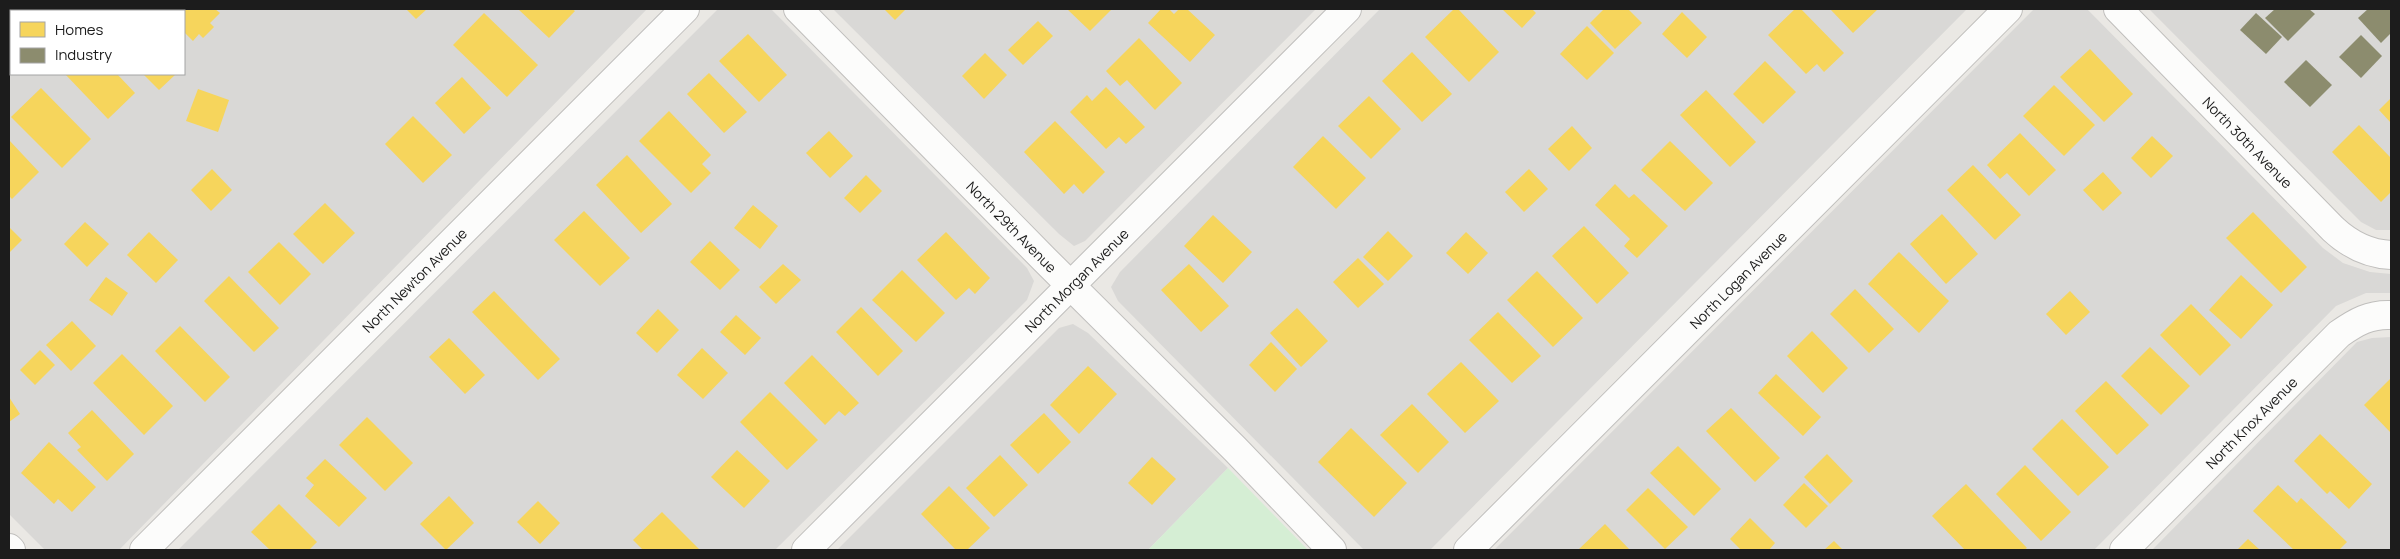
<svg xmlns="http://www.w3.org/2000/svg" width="2400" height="559" font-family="Manrope,sans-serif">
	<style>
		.residential { fill: #d9d8d6 }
		.park { fill: #d5eed4 }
		.homes { fill: #f6d55c }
		.industry { fill: #8c8c6e }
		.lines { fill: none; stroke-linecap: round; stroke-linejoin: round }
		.street-casing { stroke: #c0bfbd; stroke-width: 30 }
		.street { stroke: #fcfcfb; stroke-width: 28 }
		.labels { text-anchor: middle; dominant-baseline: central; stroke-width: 5; stroke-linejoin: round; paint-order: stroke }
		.street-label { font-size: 14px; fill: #1c1c1c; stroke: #fff }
	</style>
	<rect width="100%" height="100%" fill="#eae8e4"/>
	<g class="residential">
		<polygon points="59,9 647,9 119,550 45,550 9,514 9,60 11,57 11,74 184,74 184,11 57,11"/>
		<polygon points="718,9 771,9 1027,268 1034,281 1027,300 775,550 178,550"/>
		<polygon points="833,9 1316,9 1085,241 1074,246 1059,234"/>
		<polygon points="1380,9 1967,9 1430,550 1364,550 1118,301 1111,287 1120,272"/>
		<polygon points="2034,9 2087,9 2323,248 2343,263 2370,272 2391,274 2391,293 2366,293 2336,306 2094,550 1494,550"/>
		<polygon points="2149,9 2391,9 2391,230 2376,230 2361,222"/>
		<polygon points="1073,324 1088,333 1228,468 1148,550 837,550 1059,328"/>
		<polygon points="2391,337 2391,550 2152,550 2357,342 2372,338"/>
	</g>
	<polygon class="park" points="1228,468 1308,550 1148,550"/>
	<g class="homes">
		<polygon points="120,9 138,9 140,11 117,11"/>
		<polygon points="161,9 215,9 220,13 210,23 214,27 203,38 199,34 193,41 184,32 184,11 164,11"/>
		<polygon points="406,9 427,9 416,19"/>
		<polygon points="518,9 572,9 575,11 549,38"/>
		<polygon points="884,9 906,9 895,20"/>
		<polygon points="1067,9 1112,9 1090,31"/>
		<polygon points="1161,9 1169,9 1174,14 1179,9 1187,9 1215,35 1190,62 1148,23"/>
		<polygon points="1454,9 1458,9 1499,52 1469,82 1425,37"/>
		<polygon points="1502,9 1532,9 1536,13 1522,28"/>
		<polygon points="1604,9 1628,9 1642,23 1615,49 1590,23"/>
		<polygon points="1795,9 1801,9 1844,53 1824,72 1817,64 1806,74 1768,35"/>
		<polygon points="1830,9 1878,9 1853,33"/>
		<polygon points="1682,12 1707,37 1687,58 1662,34"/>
		<polygon points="484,13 538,65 507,97 453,45"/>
		<polygon points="1038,21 1053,36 1023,65 1008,50"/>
		<polygon points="1587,26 1614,53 1587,80 1560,54"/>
		<polygon points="748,34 787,75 759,102 719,61"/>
		<polygon points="1139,38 1182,83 1155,110 1127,80 1120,86 1106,71"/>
		<polygon points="2090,49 2133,94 2104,122 2060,77"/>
		<polygon points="1412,52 1452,94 1422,122 1382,81"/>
		<polygon points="985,53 1007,75 984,99 962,76"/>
		<polygon points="1765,61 1796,92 1763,124 1733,94"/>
		<polygon points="709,73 747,112 724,133 687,94"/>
		<polygon points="65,74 117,74 135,93 108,119"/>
		<polygon points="143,74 176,74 159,90"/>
		<polygon points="462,77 491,108 464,134 435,103"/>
		<polygon points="2054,85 2095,125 2064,156 2023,116"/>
		<polygon points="1106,87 1145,127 1126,144 1119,137 1106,149 1070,112 1087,95 1092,101"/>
		<polygon points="41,88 91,139 62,168 11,117"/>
		<polygon points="198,89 229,100 218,132 186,121"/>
		<polygon points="1706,90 1756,142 1730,167 1680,115"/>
		<polygon points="1369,96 1401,129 1371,159 1338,126"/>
		<polygon points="2391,98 2391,123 2379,110"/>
		<polygon points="669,111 711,155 702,164 711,173 691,193 639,141"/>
		<polygon points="413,116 452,155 423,183 385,144"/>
		<polygon points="1055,121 1105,172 1083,194 1074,184 1064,194 1024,152"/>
		<polygon points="2359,125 2391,158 2391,192 2381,202 2332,152"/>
		<polygon points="1572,126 1592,148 1569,171 1548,149"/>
		<polygon points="829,131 853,156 830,178 806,153"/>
		<polygon points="2020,133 2056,170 2029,196 2007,173 2000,179 1987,165"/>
		<polygon points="1323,136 1366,178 1336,209 1293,167"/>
		<polygon points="2152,136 2173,156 2151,178 2131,158"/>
		<polygon points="9,140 39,172 12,199 9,196"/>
		<polygon points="1670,141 1713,183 1685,211 1641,170"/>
		<polygon points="627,155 672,204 641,233 596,185"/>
		<polygon points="1973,165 2021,215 1995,240 1947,190"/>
		<polygon points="212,169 232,190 211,211 191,190"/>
		<polygon points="1529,169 1548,189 1524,212 1505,192"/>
		<polygon points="2103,172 2122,193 2103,211 2083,190"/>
		<polygon points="866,175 882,191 860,213 844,198"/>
		<polygon points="1615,184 1629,198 1634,194 1668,226 1637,258 1624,246 1630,239 1595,205"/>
		<polygon points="325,203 355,233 323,264 293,234"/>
		<polygon points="753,205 778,226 760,249 734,228"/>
		<polygon points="584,211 630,258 600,286 554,240"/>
		<polygon points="2253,212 2307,267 2281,293 2226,238"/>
		<polygon points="1942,214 1978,254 1946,284 1910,244"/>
		<polygon points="1213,215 1252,252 1223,283 1184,246"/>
		<polygon points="85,222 109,244 87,267 64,244"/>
		<polygon points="1584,226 1629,273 1597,304 1552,256"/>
		<polygon points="9,227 22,240 9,253"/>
		<polygon points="1388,231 1413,256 1388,281 1363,257"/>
		<polygon points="149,232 178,260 156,283 127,255"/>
		<polygon points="946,232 990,278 975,294 969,288 956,300 917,260"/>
		<polygon points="1466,232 1488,253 1468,274 1446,253"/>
		<polygon points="710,241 740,270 720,290 690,262"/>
		<polygon points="279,242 311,274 280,305 248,272"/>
		<polygon points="1899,252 1949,301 1919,333 1868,284"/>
		<polygon points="1358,258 1384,284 1358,308 1333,282"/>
		<polygon points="783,264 801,280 776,304 759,287"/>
		<polygon points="1189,264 1229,306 1201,332 1161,290"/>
		<polygon points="902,270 945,313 916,342 872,300"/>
		<polygon points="1537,271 1583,318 1553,347 1507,300"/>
		<polygon points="2241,275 2273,305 2241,339 2209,310"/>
		<polygon points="229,276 279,328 254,352 204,301"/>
		<polygon points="106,277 128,293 112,316 89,300"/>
		<polygon points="1855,289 1894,329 1869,353 1830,314"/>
		<polygon points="494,291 560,359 538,380 472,312"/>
		<polygon points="2070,291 2090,312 2066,335 2046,314"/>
		<polygon points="2191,304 2231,345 2200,376 2160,335"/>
		<polygon points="861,307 903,351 878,376 836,332"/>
		<polygon points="1297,308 1328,341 1301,367 1270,333"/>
		<polygon points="658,309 679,330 657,353 636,333"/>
		<polygon points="1498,312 1541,356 1512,383 1469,340"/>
		<polygon points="736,315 761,338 745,355 720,332"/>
		<polygon points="72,321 96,346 71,371 46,345"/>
		<polygon points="180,326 230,377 205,402 155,351"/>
		<polygon points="1812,331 1848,368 1823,393 1787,356"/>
		<polygon points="449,338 485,375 465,394 429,357"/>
		<polygon points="1271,342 1297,369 1275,392 1249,365"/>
		<polygon points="2150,347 2190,386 2161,415 2121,376"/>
		<polygon points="702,348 728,373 703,399 677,375"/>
		<polygon points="40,350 55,365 35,385 20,370"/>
		<polygon points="122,354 173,406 144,435 93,383"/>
		<polygon points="812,355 859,403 845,416 839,411 825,425 784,383"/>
		<polygon points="1461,362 1499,401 1465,433 1427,394"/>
		<polygon points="1088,366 1117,394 1079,434 1050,405"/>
		<polygon points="1776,374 1821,417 1803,436 1758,393"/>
		<polygon points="2391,378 2391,433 2364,405"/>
		<polygon points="2106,381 2149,425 2117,455 2075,411"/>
		<polygon points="770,392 818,440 787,470 740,422"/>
		<polygon points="9,397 20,414 9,422"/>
		<polygon points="1412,404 1449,442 1418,473 1380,435"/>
		<polygon points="1731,408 1780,458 1755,482 1706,431"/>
		<polygon points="92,410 134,454 107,481 77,450 81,447 68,433"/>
		<polygon points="1044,413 1071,442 1038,474 1010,445"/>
		<polygon points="367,417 413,463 385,491 339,445"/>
		<polygon points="2062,419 2109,467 2078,496 2032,449"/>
		<polygon points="1351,428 1407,483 1374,517 1318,462"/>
		<polygon points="2320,434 2372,484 2349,509 2330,491 2327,494 2294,461"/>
		<polygon points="49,442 96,487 72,512 58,499 54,504 21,473"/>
		<polygon points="1678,446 1721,489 1694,516 1650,473"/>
		<polygon points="737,450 770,481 744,508 711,477"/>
		<polygon points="1827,454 1853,481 1830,504 1804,477"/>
		<polygon points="1000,455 1028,485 994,517 966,488"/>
		<polygon points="1152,457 1176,479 1152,505 1128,483"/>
		<polygon points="325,459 367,498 339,527 305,496 314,485 306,478"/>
		<polygon points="2025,465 2071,512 2041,541 1996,494"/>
		<polygon points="1804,483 1828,506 1806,528 1783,505"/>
		<polygon points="1966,484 2027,548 2024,550 1965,550 1932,516"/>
		<polygon points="2278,485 2297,503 2301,498 2347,542 2339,550 2294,550 2253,511"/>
		<polygon points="949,486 990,528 967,550 956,550 921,514"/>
		<polygon points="1648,488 1688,527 1665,549 1626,510"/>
		<polygon points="449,496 474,523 446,550 420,524"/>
		<polygon points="538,501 560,523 540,544 517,522"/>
		<polygon points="279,504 317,542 309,550 270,550 251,532"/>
		<polygon points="662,512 700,550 643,550 633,540"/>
		<polygon points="1750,518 1775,543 1769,550 1741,550 1730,539"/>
		<polygon points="1605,524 1630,550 1578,550"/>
		<polygon points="2248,539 2260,550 2237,550"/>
		<polygon points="1834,541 1843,550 1824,550"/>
	</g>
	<g class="industry">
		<polygon points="2275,9 2309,9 2315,14 2288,41 2265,18"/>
		<polygon points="2368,9 2391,9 2391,33 2381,43 2358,18"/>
		<polygon points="2256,13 2282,37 2266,54 2240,30"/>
		<polygon points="2361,35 2382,56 2361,78 2339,57"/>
		<polygon points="2306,60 2332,85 2310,107 2284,82"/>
	</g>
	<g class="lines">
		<defs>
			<g id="street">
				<path id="s1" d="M798 9 1045 260 1235 449 1332 550"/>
				<path id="s2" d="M2118 9 2333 229C2349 244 2369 254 2391 255"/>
				<polyline points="26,11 29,9"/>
				<polyline points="9,29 11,26"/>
				<polyline points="9,548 11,550"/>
				<path id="s3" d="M144 550 685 9"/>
				<path id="s4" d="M806 550 1347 9"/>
				<path id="s5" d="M1468 550 2008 9"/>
				<path id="s6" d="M2124 550 2339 334C2356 322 2370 314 2391 315"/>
			</g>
		</defs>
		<use href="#street" class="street-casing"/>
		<use href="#street" class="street"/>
	</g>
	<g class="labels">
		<g class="street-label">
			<text stroke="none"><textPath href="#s2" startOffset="186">North 30th Avenue</textPath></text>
			<text stroke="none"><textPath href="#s1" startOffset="305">North 29th Avenue</textPath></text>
			<text stroke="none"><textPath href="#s3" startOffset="382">North Newton Avenue</textPath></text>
			<text stroke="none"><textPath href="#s4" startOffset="382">North Morgan Avenue</textPath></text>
			<text stroke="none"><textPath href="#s5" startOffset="382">North Logan Avenue</textPath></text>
			<text stroke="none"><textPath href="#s6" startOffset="180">North Knox Avenue</textPath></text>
		</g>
	</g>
	<rect width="2400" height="559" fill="none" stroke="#1c1c1c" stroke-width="20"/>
	<rect x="10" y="10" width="175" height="65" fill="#ffffff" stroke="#a4a4a4"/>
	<rect x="20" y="22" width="25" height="15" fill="#f6d55c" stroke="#a4a4a4"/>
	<text x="55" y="35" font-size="15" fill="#1c1c1c">Homes</text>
	<rect x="20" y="48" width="25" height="15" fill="#8c8c6e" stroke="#a4a4a4"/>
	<text x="55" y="60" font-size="15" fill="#1c1c1c">Industry</text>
</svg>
